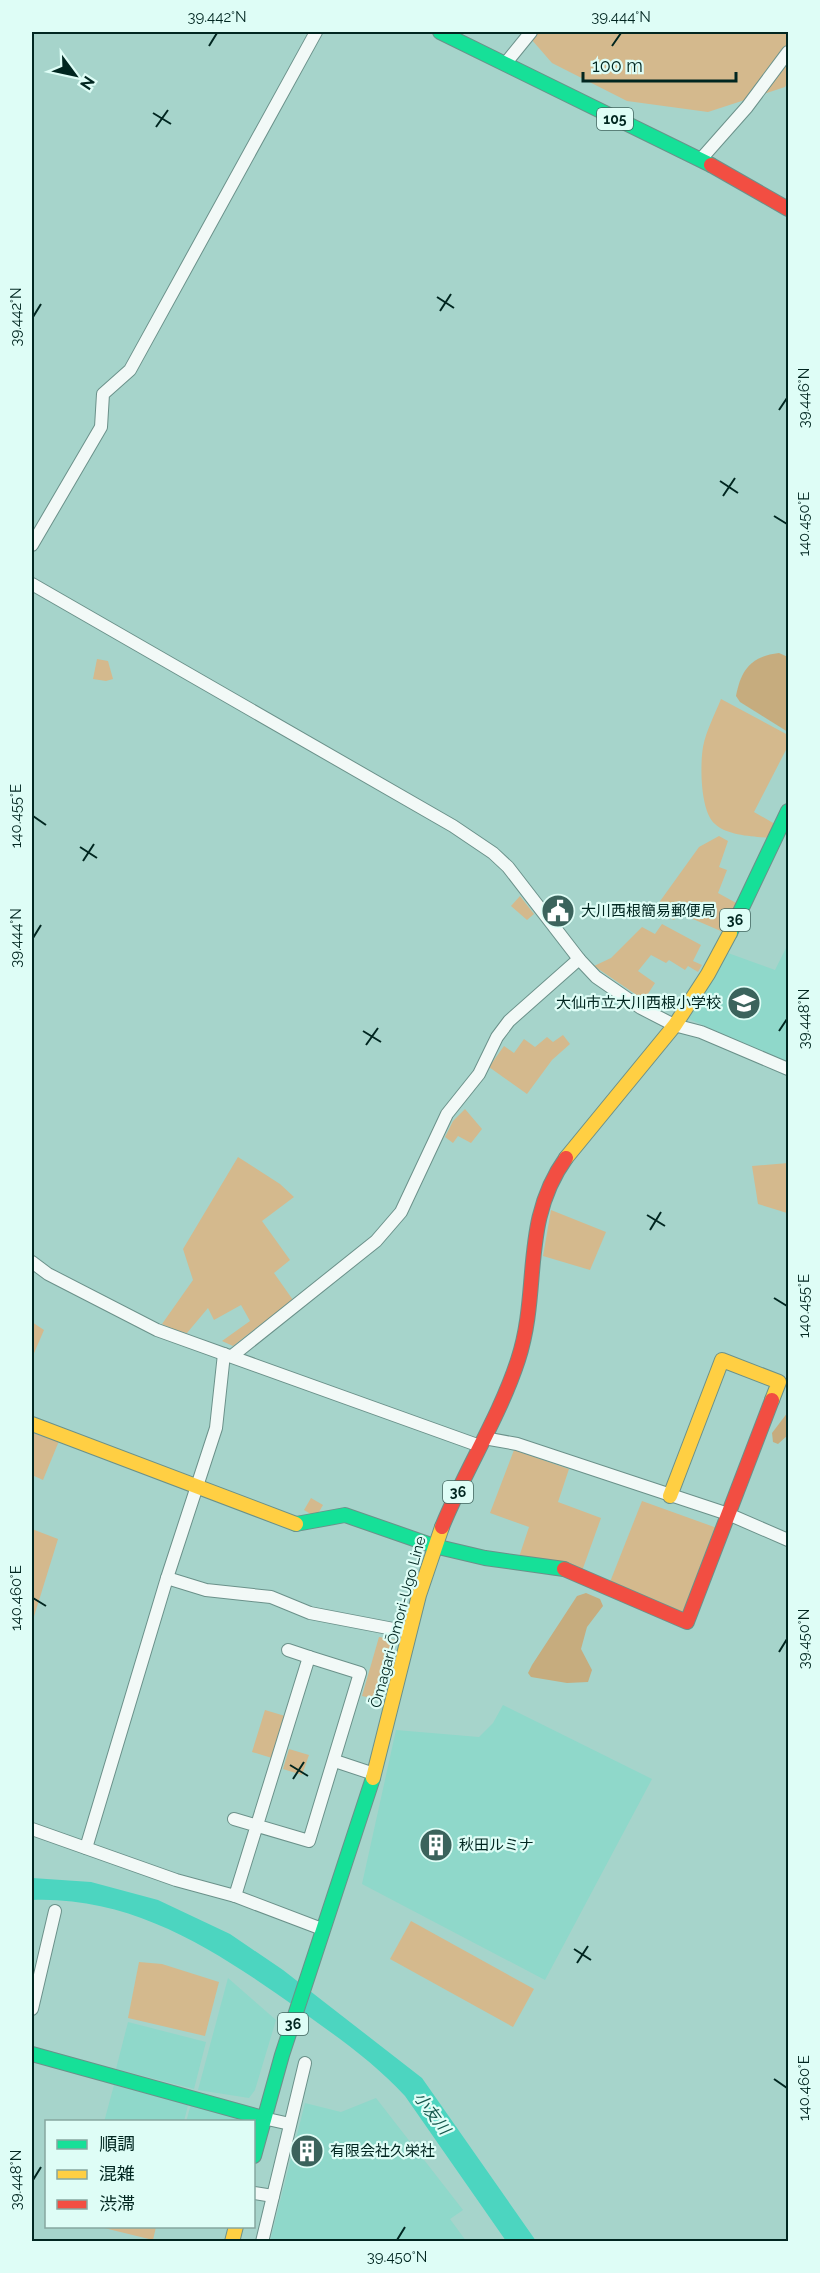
<svg xmlns="http://www.w3.org/2000/svg" width="820" height="2273" font-family="Raleway,'Noto Sans JP',sans-serif">
	<style>
		.built { fill: #8fd8ca }
		.green { fill: #d4b98d }
		.forest { fill: #c6ac7e }
		.water { fill: #4cd5c0 }
		.lines { fill: none; stroke-linecap: round; stroke-linejoin: round }
		.street-casing { stroke: #6b918a; stroke-width: 14 }
		.fast-casing { stroke: #6b918a; stroke-width: 16 }
		.slow-casing { stroke: #6b918a; stroke-width: 16 }
		.jam-casing { stroke: #6b918a; stroke-width: 16 }
		.street { stroke: #f2f9f7; stroke-width: 12 }
		.fast { stroke: #16e098; stroke-width: 14 }
		.slow { stroke: #ffcf43; stroke-width: 14 }
		.jam { stroke: #f24e42; stroke-width: 14 }
		.ticks { fill: none; stroke: #012620; stroke-width: 2 }
		.labels { text-anchor: middle; dominant-baseline: central; stroke-width: 4.5; stroke-linejoin: round; paint-order: stroke }
		.shield { fill: #defdf6; stroke: #436660; stroke-width: 1.5 }
		.shield-label { font-size: 14px; font-weight: bold; fill: #012620 }
		.poi-label { font-size: 15px; fill: #012620; stroke: #defdf6; text-anchor: start }
		.street-label { font-size: 15px; fill: #012620; stroke: #defdf6 }
		.water-label { font-size: 16px; font-style: italic; fill: #16584d; stroke: #defdf6 }
		.neatline { fill: none; stroke: #012620; stroke-width: 2 }
		.ticks-label { font-size: 15px; text-anchor: middle; fill: #012620 }
	</style>
	<rect width="100%" height="100%" fill="#a6d4cb"/>
	<g class="built">
		<polygon points="788,944 788,1063 689,1019 728,953 775,970"/>
		<polygon points="503,1705 652,1779 545,1980 362,1884 396,1730 479,1737 493,1723"/>
		<polygon points="228,1978 276,2020 255,2090 249,2098 198,2090"/>
		<polygon points="128,2022 206,2042 194,2089 116,2069"/>
		<polygon points="114,2085 188,2105 184,2121 104,2122"/>
		<polygon points="376,2098 463,2210 450,2219 466,2241 270,2241 305,2103 341,2112"/>
		<polygon points="191,2104 236,2117 238,2121 186,2122"/>
	</g>
	<g class="green">
		<polygon points="525,32 788,32 788,82 785,87 708,112 627,101 552,63"/>
		<polygon points="97,659 108,661 113,679 106,681 93,679"/>
		<path d="M721 699 788 735V746L754 812 775 824 769 838C752 836 728 836 715 824 700 811 700 765 703 747 706 731 715 714 721 699Z"/>
		<polygon points="719,836 728,841 719,867 727,870 718,893 738,904 723,932 679,913 674,920 653,911 699,847"/>
		<polygon points="520,896 534,914 527,920 511,906"/>
		<polygon points="662,924 701,945 693,961 702,965 698,972 688,966 685,970 669,960 666,963 651,955 638,971 655,983 644,1000 594,966 611,958 642,927 655,934"/>
		<polygon points="563,1035 570,1044 552,1060 527,1094 489,1067 504,1046 514,1053 524,1039 535,1047 547,1037 553,1042"/>
		<polygon points="465,1109 482,1129 471,1143 458,1136 453,1143 445,1137 453,1121"/>
		<polygon points="238,1157 280,1184 294,1197 262,1221 290,1260 274,1273 293,1300 233,1346 222,1341 250,1321 241,1305 214,1320 208,1308 187,1333 176,1331 162,1324 193,1280 183,1249"/>
		<polygon points="788,1163 787,1213 758,1204 752,1166"/>
		<polygon points="551,1210 606,1232 590,1270 543,1256"/>
		<polygon points="32,1322 44,1330 32,1358"/>
		<polygon points="32,1433 59,1441 43,1480 32,1475"/>
		<polygon points="514,1450 569,1469 558,1502 601,1518 582,1571 519,1557 529,1527 490,1513"/>
		<polygon points="311,1498 323,1505 316,1517 304,1510"/>
		<polygon points="642,1501 717,1528 683,1615 610,1582"/>
		<polygon points="32,1529 58,1539 32,1623"/>
		<polygon points="379,1637 396,1640 381,1700 362,1696"/>
		<polygon points="265,1710 285,1716 272,1758 252,1752"/>
		<polygon points="289,1749 309,1755 302,1775 283,1769"/>
		<polygon points="411,1921 534,1989 513,2027 390,1959"/>
		<polygon points="139,1962 162,1964 219,1982 205,2036 128,2018"/>
		<polygon points="100,2227 156,2227 153,2240"/>
	</g>
	<g class="forest">
		<path d="M779 653 788 657V732L740 702 736 696C741 669 752 656 779 653Z"/>
		<polygon points="788,1412 788,1435 778,1444 773,1442 772,1433"/>
		<polygon points="586,1593 600,1599 603,1606 587,1627 581,1649 592,1670 588,1682 567,1683 531,1677 528,1673 532,1665 577,1596"/>
	</g>
	<path class="water" d="M32 1878 91 1882 158 1900 230 1934 283 1970 422 2078 536 2241H506L405 2096C375 2063 336 2036 300 2010 219 1953 136 1896 32 1900Z"/>
	<g class="lines">
		<defs>
			<g id="street">
				<polyline points="505,64 531,32"/>
				<polyline points="701,159 747,107 788,52"/>
				<polyline points="32,545 101,427 103,394 130,370 316,32"/>
				<polyline points="32,584 453,826 493,853 508,867 579,959 596,977 641,1008 674,1025 701,1032 788,1069"/>
				<polyline points="32,1262 48,1274 157,1330 480,1446"/>
				<polyline points="232,1356 376,1241 401,1212 447,1114 479,1074 497,1037 509,1021 579,959"/>
				<polyline points="484,1438 517,1444 728,1514 788,1540"/>
				<polyline points="167,1578 206,1590 271,1597 310,1613 409,1632"/>
				<polyline points="288,1650 309,1657"/>
				<polyline points="335,1761 374,1774"/>
				<polyline points="234,1819 309,1841 360,1673 309,1657 235,1896"/>
				<polyline points="32,1829 176,1880 235,1896 322,1929"/>
				<polyline points="86,1848 167,1578 216,1428 224,1354"/>
				<polyline points="32,2009 55,1911"/>
				<polyline points="263,2118 290,2124"/>
				<polyline points="254,2193 273,2196"/>
				<polyline points="262,2242 305,2063"/>
			</g>
			<g id="fast">
				<polyline points="440,32 711,165"/>
				<polyline points="730,933 788,811"/>
				<polyline points="296,1524 345,1515 434,1546 485,1558 564,1569"/>
				<polyline points="32,2054 263,2118"/>
				<polyline points="254,2156 282,2055 373,1778"/>
			</g>
			<g id="slow">
				<polyline points="566,1158 675,1025 708,974 730,933"/>
				<polyline points="32,1424 296,1524"/>
				<polyline points="670,1496 722,1360 779,1382 772,1400"/>
				<polyline points="373,1778 419,1595 442,1527"/>
				<polyline points="232,2242 236,2226"/>
			</g>
			<g id="jam">
				<polyline points="711,165 788,209"/>
				<path d="M442 1527C465 1470 499 1418 518 1360 541 1290 520 1222 566 1158"/>
				<polyline points="564,1569 687,1622 772,1400"/>
			</g>
		</defs>
		<use href="#street" class="street-casing"/>
		<use href="#fast" class="fast-casing"/>
		<use href="#slow" class="slow-casing"/>
		<use href="#jam" class="jam-casing"/>
		<use href="#street" class="street"/>
		<use href="#fast" class="fast"/>
		<use href="#slow" class="slow"/>
		<use href="#jam" class="jam"/>
	</g>
	<path class="ticks" d="M209 46 217 33M612 46 621 33M153 113 171 124M156 127 168 110M437 297 454 308M440 311 451 294M33 317 41 304M779 410 787 398M720 481 738 493M723 496 735 478M774 516 787 524M33 816 46 825M80 847 97 858M83 861 94 844M33 938 41 925M363 1031 381 1042M779 1031 787 1019M366 1045 378 1028M647 1215 665 1226M650 1230 661 1212M774 1298 787 1306M33 1598 46 1606M779 1652 787 1639M290 1765 308 1776M293 1779 304 1762M574 1949 591 1960M577 1963 588 1946M774 2079 787 2088M33 2180 41 2167M397 2240 405 2227"/>
	<defs>
		<symbol id="civic-disc" viewBox="-11 -11 22 22"><circle r="9.5" fill="#3b635c" stroke="#defdf6"/><path d="M-.6-6.5H3V-4.5H.6V-3L4-1V1h2V6H-6V1h2V-1L-.6-3ZM-1.2 2.5V6h2.4V2.5Z" fill="#fff"/></symbol>
		<symbol id="school-disc" viewBox="-11 -11 22 22"><circle r="9.5" fill="#3b635c" stroke="#defdf6"/><path d="M0-5L7-2L0 1L-7-2ZM-4 1L0 2.5L4 1V4Q0 6-4 4Z" fill="#fff"/></symbol>
		<symbol id="building-disc" viewBox="-11 -11 22 22"><circle r="9.5" fill="#3b635c" stroke="#defdf6"/><path d="M-4-6H4V6H1V3H-1V6H-4ZM-2.5-4.3h1.7v1.8h-1.7ZM.8-4.3h1.7v1.8H.8ZM-2.5-1h1.7V.8h-1.7ZM.8-1h1.7V.8H.8Z" fill="#fff"/></symbol>
	</defs>
	<g fill-rule="evenodd">
		<use href="#civic-disc" x="539" y="892" width="38" height="38"/>
		<use href="#school-disc" x="725" y="984" width="38" height="38"/>
		<use href="#building-disc" x="417" y="1826" width="38" height="38"/>
		<use href="#building-disc" x="288" y="2132" width="38" height="38"/>
	</g>
	<g class="labels">
		<g class="shield">
			<rect x="597" y="108" width="36" height="22" rx="4.5"/>
			<rect x="720" y="909" width="30" height="22" rx="4.5"/>
			<rect x="443" y="1481" width="30" height="22" rx="4.5"/>
			<rect x="278" y="2013" width="30" height="22" rx="4.5"/>
		</g>
		<g class="shield-label">
			<text x="615" y="119">105</text>
			<text x="735" y="920">36</text>
			<text x="458" y="1492">36</text>
			<text x="293" y="2024">36</text>
		</g>
		<g class="poi-label">
			<text x="581" y="911">大川西根簡易郵便局</text>
			<text x="721" y="1003" text-anchor="end">大仙市立大川西根小学校</text>
			<text x="459" y="1845">秋田ルミナ</text>
			<text x="330" y="2151">有限会社久栄社</text>
		</g>
		<g class="street-label">
			<text transform="translate(398 1622) rotate(-75)">Ōmagari-Ōmori-Ugo Line</text>
		</g>
		<g class="water-label">
			<text transform="translate(432 2113) rotate(53)">小友川</text>
		</g>
	</g>
	<rect width="820" height="2273" fill="none" stroke="#defdf6" stroke-width="66"/>
	<rect x="45" y="2120" width="210" height="108" fill="#defdf6" stroke="#86a7a0" stroke-width="1.5"/>
	<rect x="57" y="2140" width="30" height="9" fill="#16e098" stroke="#86a7a0" stroke-width="1.5"/>
	<text x="99" y="2150" font-size="18" fill="#012620">順調</text>
	<rect x="57" y="2170" width="30" height="9" fill="#ffcf43" stroke="#86a7a0" stroke-width="1.5"/>
	<text x="99" y="2180" font-size="18" fill="#012620">混雑</text>
	<rect x="57" y="2200" width="30" height="9" fill="#f24e42" stroke="#86a7a0" stroke-width="1.5"/>
	<text x="99" y="2210" font-size="18" fill="#012620">渋滞</text>
	<g transform="translate(75 75) rotate(123)" stroke="#defdf6" stroke-width="4.5" paint-order="stroke">
	<path d="M0-4.5L10 22L0 15L-10 22Z" fill="#012620"/>
	<text y="-9" font-size="16" font-weight="bold" text-anchor="middle" fill="#012620">N</text>
	</g>
	<path d="M583 72v9h153v-9" fill="none" stroke="#012620" stroke-width="3"/>
	<text x="592" y="72" font-size="18" fill="#012620" stroke="#defdf6" stroke-width="4.5" paint-order="stroke">100 m</text>
	<rect x="33" y="33" width="754" height="2207" class="neatline"/>
	<g class="ticks-label">
		<text x="217" y="22">39.442°N</text>
		<text x="621" y="22">39.444°N</text>
		<text transform="translate(16 317) rotate(-90)" y="5">39.442°N</text>
		<text transform="translate(804 398) rotate(-90)" y="5">39.446°N</text>
		<text transform="translate(804 524) rotate(-90)" y="5">140.450°E</text>
		<text transform="translate(16 816) rotate(-90)" y="5">140.455°E</text>
		<text transform="translate(16 938) rotate(-90)" y="5">39.444°N</text>
		<text transform="translate(804 1019) rotate(-90)" y="5">39.448°N</text>
		<text transform="translate(804 1306) rotate(-90)" y="5">140.455°E</text>
		<text transform="translate(16 1598) rotate(-90)" y="5">140.460°E</text>
		<text transform="translate(804 1639) rotate(-90)" y="5">39.450°N</text>
		<text transform="translate(804 2088) rotate(-90)" y="5">140.460°E</text>
		<text transform="translate(16 2180) rotate(-90)" y="5">39.448°N</text>
		<text x="397" y="2262">39.450°N</text>
	</g>
</svg>
